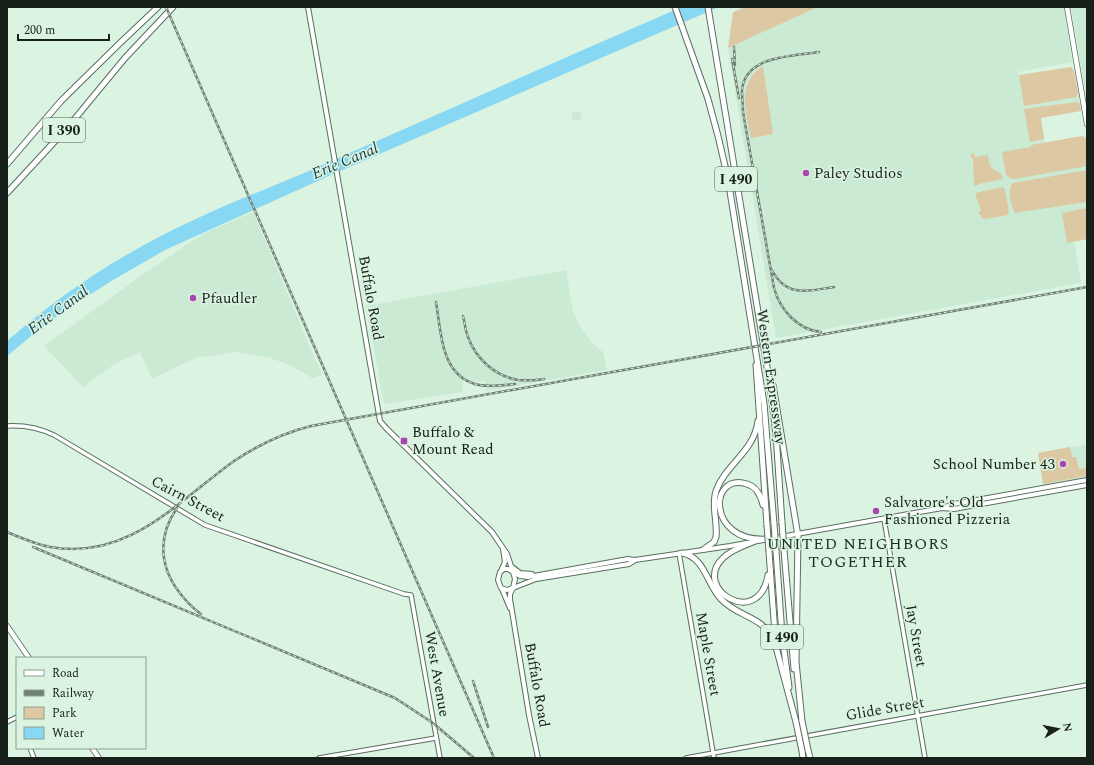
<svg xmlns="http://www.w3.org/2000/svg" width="1094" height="765" font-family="Spectral,serif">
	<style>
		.built { fill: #cbead3 }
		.green { fill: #dcc9a3 }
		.water { fill: #88d8f3 }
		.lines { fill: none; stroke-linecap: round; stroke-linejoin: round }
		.tertiary-casing { stroke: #596e5f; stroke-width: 5.5 }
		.secondary-casing { stroke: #596e5f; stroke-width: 6 }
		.primary-casing { stroke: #596e5f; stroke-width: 6 }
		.motorway-casing { stroke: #596e5f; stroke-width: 7 }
		.tertiary { stroke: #fff; stroke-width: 3.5 }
		.secondary { stroke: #fff; stroke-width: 4 }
		.primary { stroke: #fff; stroke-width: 4.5 }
		.motorway { stroke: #fff; stroke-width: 5 }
		.rail-casing { stroke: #718175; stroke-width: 2.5 }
		.rail { stroke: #dbf3e1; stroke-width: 1; stroke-dasharray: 3; stroke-linecap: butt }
		.motorway-bridge-casing { stroke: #596e5f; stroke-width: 7; stroke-linecap: butt }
		.motorway-bridge { stroke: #fff; stroke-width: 5 }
		.poi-dot { fill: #a847af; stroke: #dbf3e1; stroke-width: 1.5 }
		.labels { text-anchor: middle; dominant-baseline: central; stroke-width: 3; stroke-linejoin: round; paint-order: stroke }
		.shield { fill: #dbf3e1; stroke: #525f55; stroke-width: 1 }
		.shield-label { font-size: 14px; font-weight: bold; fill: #172019 }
		.poi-label { font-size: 15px; fill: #172019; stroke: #dbf3e1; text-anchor: start }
		.street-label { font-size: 15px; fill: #172019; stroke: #dbf3e1 }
		.water-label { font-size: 16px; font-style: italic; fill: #1b404c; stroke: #dbf3e1 }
		.neighbourhood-label { font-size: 16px; letter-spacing: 1px; fill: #1b2e21; stroke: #dbf3e1 }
	</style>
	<rect width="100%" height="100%" fill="#dbf3e1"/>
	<g class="built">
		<polygon points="818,7 1064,7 1072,62 1018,72 1019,75 1071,67 1074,70 1081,111 1040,118 1045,143 1082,136 1086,138 1087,239 1074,242 1081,283 776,338 728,48"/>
		<polygon points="1071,7 1087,7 1087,103"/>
		<polygon points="580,111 582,120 573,121 571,113"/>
		<polygon points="253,212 322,375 312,378 290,365 270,358 236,352 195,358 152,379 140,352 116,363 83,387 44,346 142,275 203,234"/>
		<polygon points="566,270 573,311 578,323 592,343 603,352 607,370 486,391 484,381 471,382 463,377 462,392 384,404 366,306"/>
		<polygon points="1087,444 1087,476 1043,485 1038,453"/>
	</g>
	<g class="green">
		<polygon points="745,7 818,7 728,48 733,12"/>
		<path d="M763 66 773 134 751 138C746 114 736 82 763 66Z"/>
		<polygon points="1071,67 1074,70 1078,94 1076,97 1024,106 1019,75"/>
		<polygon points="1077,102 1080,104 1081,111 1041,118 1044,139 1030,142 1024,109"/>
		<polygon points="1082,136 1086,138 1087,166 1014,179 1011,179 1006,175 1002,152 1031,147 1031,145"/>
		<path d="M974 153 975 157 988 155C988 158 989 162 990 165 993 172 1002 170 1003 179L979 184 978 185 974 186 973 158H970L972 153Z"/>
		<path d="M1087 170V202L1015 213C1011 206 1006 189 1013 183Z"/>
		<polygon points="1003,187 1005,190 1009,211 1008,215 985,219 982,218 978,212 981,211 975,193"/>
		<polygon points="1087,208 1087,239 1067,243 1062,213"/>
		<polygon points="1070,447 1072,457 1076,457 1079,469 1087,468 1087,476 1043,484 1038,453"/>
	</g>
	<path class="water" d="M682 7H719L331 175 165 250 113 280 64 311 41 328 7 356V341C64 291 129 249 198 218 238 199 280 184 320 166 441 113 561 59 682 7Z"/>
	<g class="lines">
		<defs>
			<g id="tertiary">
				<path d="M7 426C23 425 39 428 54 435L205 525 404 594 411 595 440 758"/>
				<polyline points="884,519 925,758"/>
				<polyline points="679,553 714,758"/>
				<polyline points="7,722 17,717"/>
				<polyline points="30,748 34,758"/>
				<polyline points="319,758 436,738"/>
				<polyline points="686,758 1087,685"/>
			</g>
			<g id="secondary">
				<polyline points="308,7 380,421 386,428 492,532 507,554 513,572"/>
				<polyline points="942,508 954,504 1087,480"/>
				<polyline points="512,567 520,573 532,574"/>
				<polygon points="508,569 513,572 515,579 513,588 507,590 501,588 498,580 500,572 504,569"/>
				<polyline points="501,571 505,562 503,549"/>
				<polyline points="513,572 520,576 528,577 628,559 635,560 730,546 942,508 954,509 1087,485"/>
				<polyline points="513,588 510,594 510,599 529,715 538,758"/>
				<polyline points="513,588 536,579 629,564 635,560"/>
				<polyline points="502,589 510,608"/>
			</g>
			<g id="primary">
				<polyline points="1067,7 1087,124"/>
				<polyline points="7,626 29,658"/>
				<polyline points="92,748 99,758"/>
			</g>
			<g id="motorway">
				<polyline points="675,7 708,99 718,136 728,179 764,403 774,524"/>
				<polyline points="708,7 770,385 776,434 782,523"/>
				<polyline points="7,164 61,101 119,44 158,7"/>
				<polyline points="7,193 68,127 125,58 173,7"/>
				<polyline points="756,365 767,525"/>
				<polyline points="773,385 798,536 796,662 802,721"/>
				<path d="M763 505C761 496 757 487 747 484 708 472 707 543 767 539"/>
				<path d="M753 542C743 546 731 550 723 558 691 589 759 630 768 575"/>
				<path d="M704 549 714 542 716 537C718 522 711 506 716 491 725 465 754 452 758 421"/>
				<polyline points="784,550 794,669"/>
				<polyline points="776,551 782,635 789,687"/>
				<polyline points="769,552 776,647 796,722"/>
				<path d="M682 553C705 557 707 585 721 599 739 618 762 615 774 641"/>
				<polyline points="808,750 810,758"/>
				<polyline points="802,751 803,758"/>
			</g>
		</defs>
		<use href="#tertiary" class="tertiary-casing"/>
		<use href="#secondary" class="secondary-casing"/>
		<use href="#primary" class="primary-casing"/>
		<use href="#motorway" class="motorway-casing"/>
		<use href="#tertiary" class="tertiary"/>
		<use href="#secondary" class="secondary"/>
		<use href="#primary" class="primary"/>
		<use href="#motorway" class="motorway"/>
		<defs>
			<g id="rail">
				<polyline points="166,7 494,758"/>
				<polyline points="734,47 735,65"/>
				<path d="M819 52C794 56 745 55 742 90 742 97 743 105 743 112L774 288C780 310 798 330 821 332"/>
				<polyline points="732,59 739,98"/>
				<path d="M772 270C786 298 809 291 834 287"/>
				<path d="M436 302C441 330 440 371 472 383 485 388 502 385 515 384"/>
				<path d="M463 316C465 323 465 330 468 337 476 359 495 376 518 380 527 381 535 380 544 379"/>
				<path d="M177 508C156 538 160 570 183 597 188 603 194 609 201 614"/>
				<path d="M7 532C21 538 35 544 50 547 128 561 177 502 234 461 258 445 283 433 311 426L1087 287"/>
				<polyline points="33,547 395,698 433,723 474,758"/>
				<polyline points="473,681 488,727"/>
			</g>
		</defs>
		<use href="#rail" class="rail-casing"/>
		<use href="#rail" class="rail"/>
		<defs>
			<g id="motorway-bridge">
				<polyline points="782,523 784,550"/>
				<polyline points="774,524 776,551"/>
				<polyline points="767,525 769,552"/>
				<polyline points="802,721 808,750"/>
				<polyline points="796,722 802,751"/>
			</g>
		</defs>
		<use href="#motorway-bridge" class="motorway-bridge-casing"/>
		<use href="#motorway-bridge" class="motorway-bridge"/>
	</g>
	<g class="poi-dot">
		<circle cx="806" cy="173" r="4"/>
		<circle cx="193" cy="298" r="4"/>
		<rect x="400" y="437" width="8" height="8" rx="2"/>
		<circle cx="1063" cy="464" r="4"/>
		<circle cx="876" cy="511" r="4"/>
	</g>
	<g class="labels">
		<g class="shield">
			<rect x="43" y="118" width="42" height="24" rx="3"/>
			<rect x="715" y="167" width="42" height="24" rx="3"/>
			<rect x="761" y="625" width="42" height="24" rx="3"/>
		</g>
		<g class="shield-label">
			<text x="64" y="130">I 390</text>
			<text x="736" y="179">I 490</text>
			<text x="782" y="637">I 490</text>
		</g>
		<g class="poi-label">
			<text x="814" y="173">Paley Studios</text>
			<text x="201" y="298">Pfaudler</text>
			<text x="412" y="432">Buffalo &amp;<tspan x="412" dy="17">Mount Read</tspan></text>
			<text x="1055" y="464" text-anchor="end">School Number 43</text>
			<text x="884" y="502">Salvatore's Old<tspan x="884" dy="17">Fashioned Pizzeria</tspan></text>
		</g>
		<g class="street-label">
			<text transform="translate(371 298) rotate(80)">Buffalo Road</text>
			<text transform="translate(771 377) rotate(82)">Western Expressway</text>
			<text transform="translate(188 499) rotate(28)">Cairn Street</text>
			<text transform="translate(916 636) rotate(80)">Jay Street</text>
			<text transform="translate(708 654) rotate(80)">Maple Street</text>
			<text transform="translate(437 674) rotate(80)">West Avenue</text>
			<text transform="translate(537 685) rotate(80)">Buffalo Road</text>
			<text transform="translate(885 709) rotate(-10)">Glide Street</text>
		</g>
		<g class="water-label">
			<text transform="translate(345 161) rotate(-23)">Erie Canal</text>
			<text transform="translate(58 310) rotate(-36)">Erie Canal</text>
		</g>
		<g class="neighbourhood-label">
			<text x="858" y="544">UNITED NEIGHBORS<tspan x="858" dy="18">TOGETHER</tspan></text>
		</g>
	</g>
	<rect width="1094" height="765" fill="none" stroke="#172019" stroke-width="16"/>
	<rect x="16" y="657" width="130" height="92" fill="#dbf3e1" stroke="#8d9f91"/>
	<rect x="24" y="670" width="20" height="6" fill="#ffffff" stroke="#8d9f91"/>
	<text x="52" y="677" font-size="12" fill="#172019">Road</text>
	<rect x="24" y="690" width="20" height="6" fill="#718175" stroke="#8d9f91"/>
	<text x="52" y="697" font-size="12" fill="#172019">Railway</text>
	<rect x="24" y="707" width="20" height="12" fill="#dcc9a3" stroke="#8d9f91"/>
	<text x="52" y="717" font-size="12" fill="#172019">Park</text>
	<rect x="24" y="727" width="20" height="12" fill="#88d8f3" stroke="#8d9f91"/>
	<text x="52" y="737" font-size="12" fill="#172019">Water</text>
	<g transform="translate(1058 729) rotate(80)" stroke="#dbf3e1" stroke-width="3" paint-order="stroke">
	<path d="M0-3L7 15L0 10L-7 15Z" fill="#172019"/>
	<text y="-6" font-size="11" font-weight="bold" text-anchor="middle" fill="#172019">N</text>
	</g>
	<path d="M18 34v6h91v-6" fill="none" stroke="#172019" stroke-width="2"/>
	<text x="24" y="34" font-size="12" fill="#172019" stroke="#dbf3e1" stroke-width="3" paint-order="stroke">200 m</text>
</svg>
